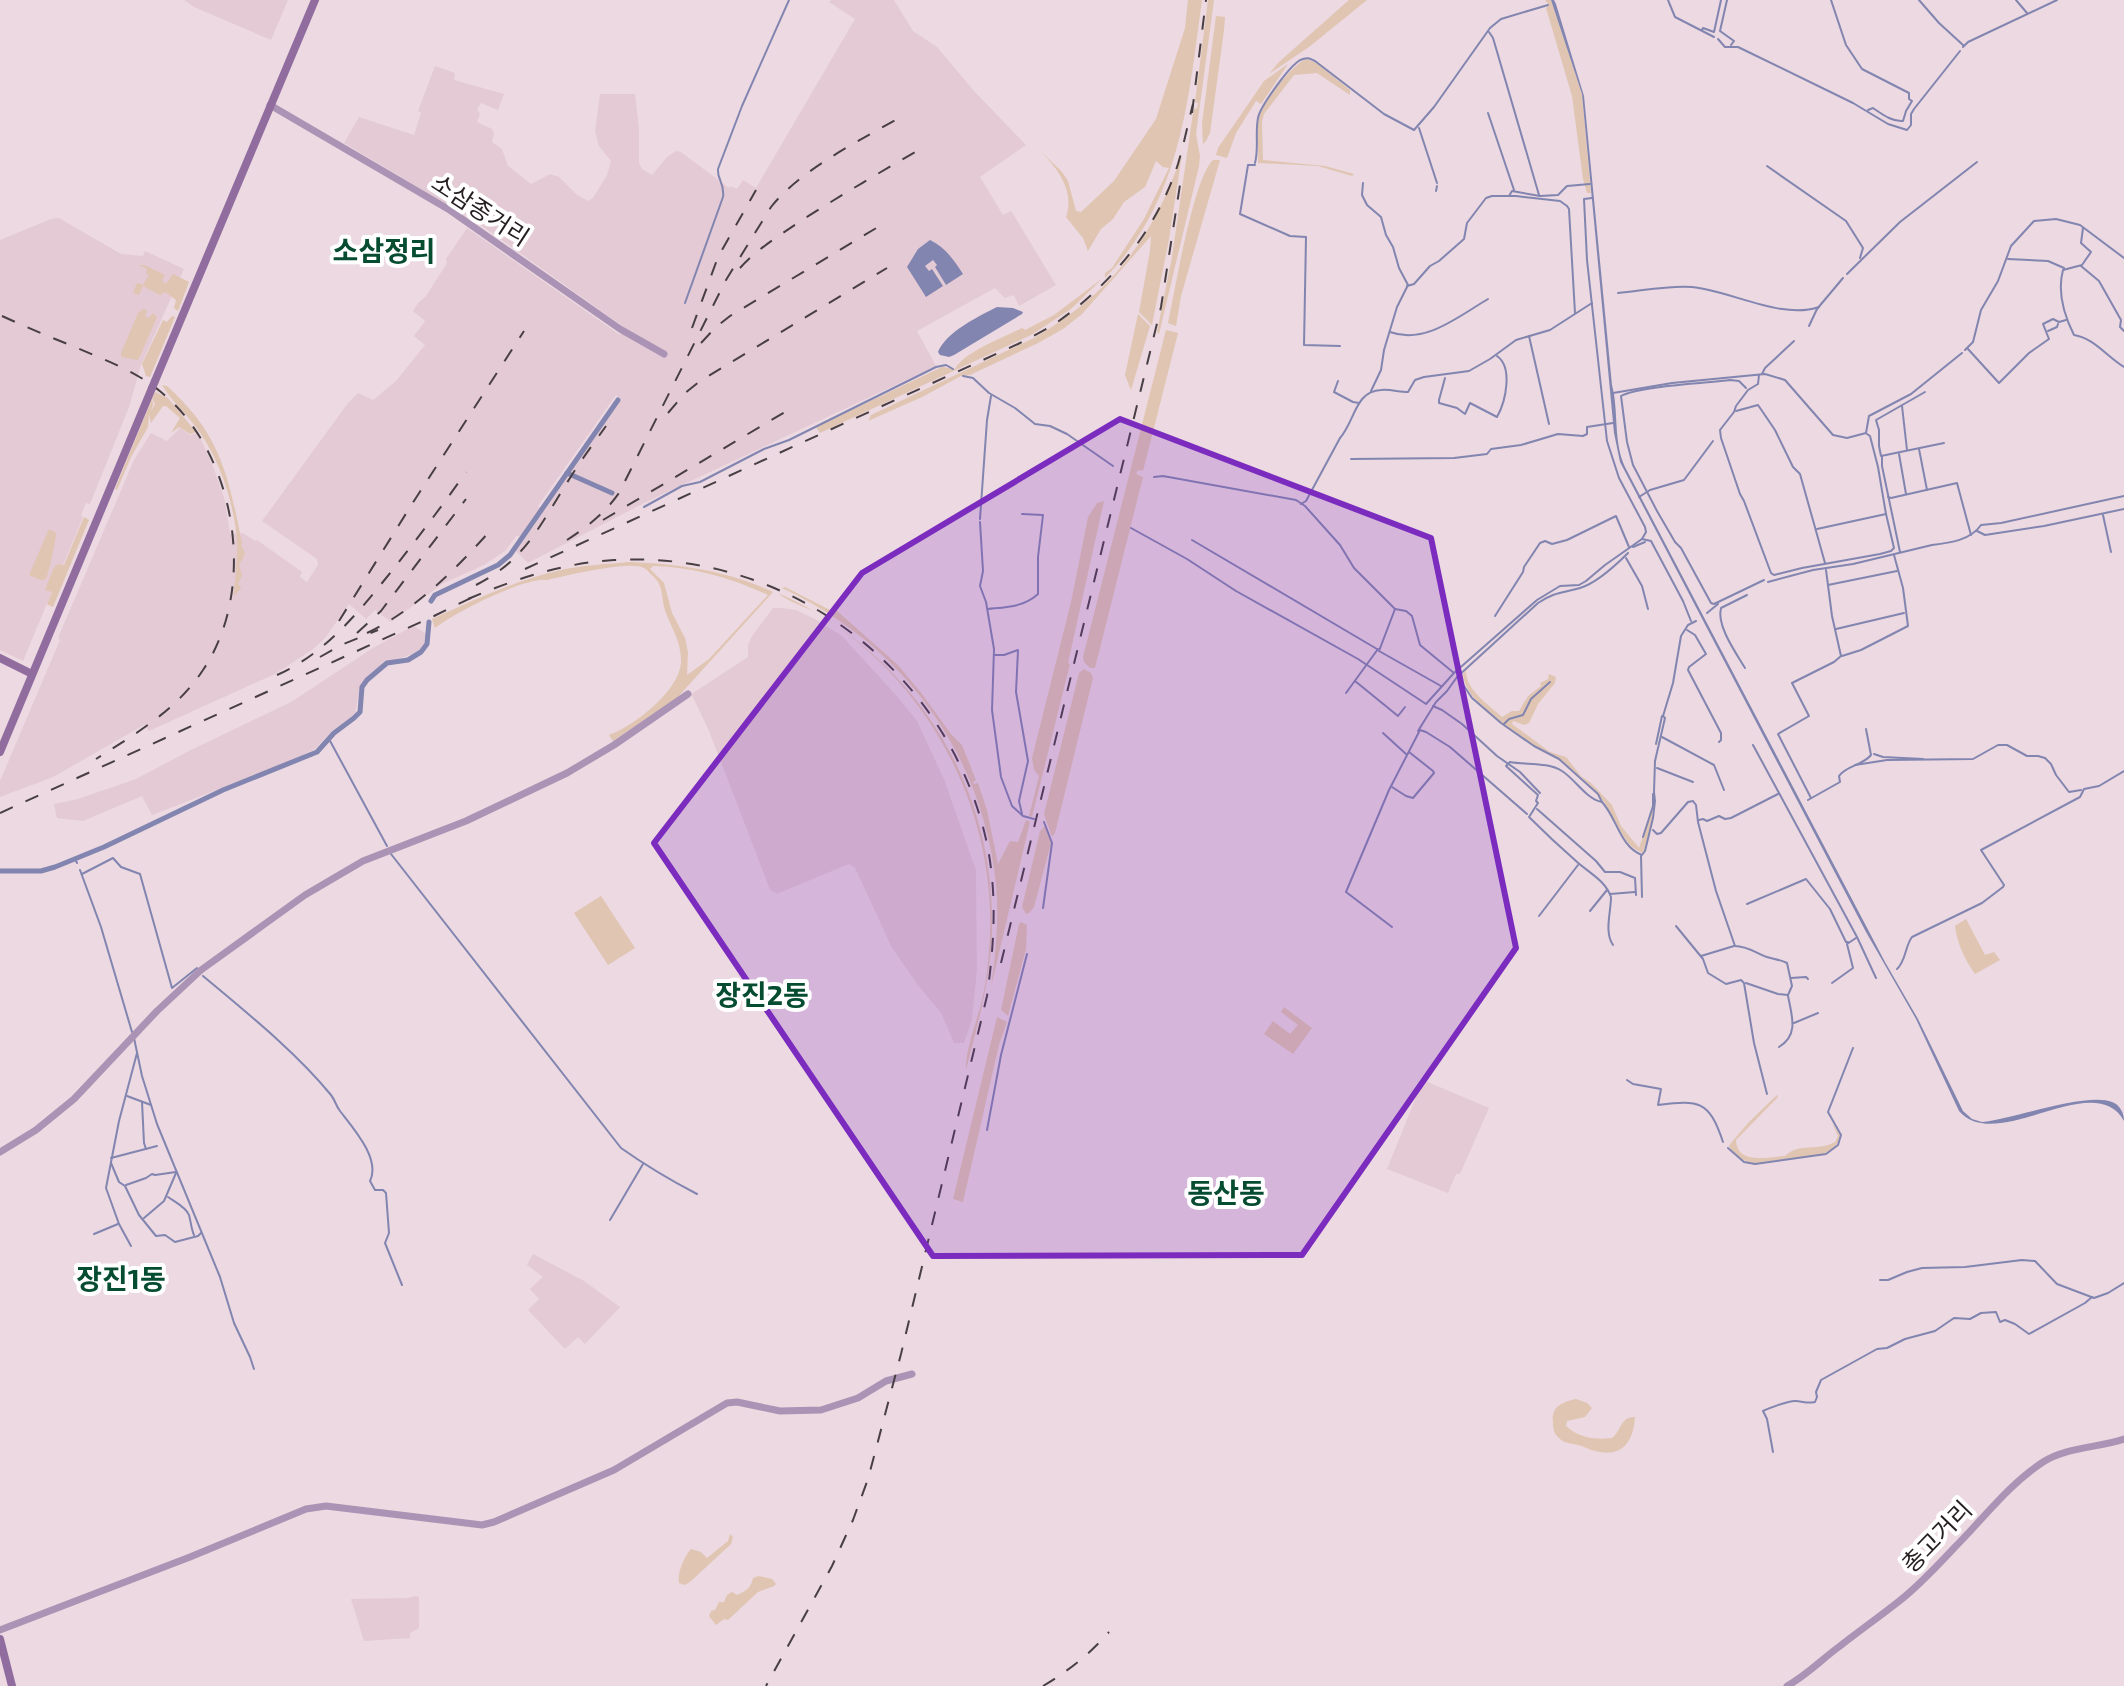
<svg xmlns="http://www.w3.org/2000/svg" width="2124" height="1686" font-family="'Exo 2','Noto Sans KR',sans-serif">
	<style>
		.built { fill: #e4cad4 }
		.green { fill: #e0c5b2; fill-rule: evenodd }
		.water { fill: #8285b0 }
		.lines { fill: none; stroke-linecap: round; stroke-linejoin: round }
		.stream { stroke: #8285b0; stroke-width: 2 }
		.canal { stroke: #8285b0; stroke-width: 5 }
		.tertiary { stroke: #ab93b5; stroke-width: 7 }
		.secondary { stroke: #916d9f; stroke-width: 8 }
		.rail { stroke: #483f43; stroke-width: 2; stroke-dasharray: 14 14; stroke-linecap: butt }
		.secondary-bridge { stroke: #916d9f; stroke-width: 8 }
		.marked { fill: #7b2cbf; fill-opacity: 0.2; stroke: #7b2cbf; stroke-width: 6; stroke-linejoin: round }
		.labels { text-anchor: middle; dominant-baseline: central; stroke-width: 8; stroke-linejoin: round; paint-order: stroke }
		.street-label { font-size: 24px; fill: #251e21; stroke: #fff }
		.quarter-label { font-size: 28px; font-weight: bold; fill: #064c31; stroke: #fff }
	</style>
	<rect width="100%" height="100%" fill="#ecd9e1"/>
	<g class="built">
		<polygon points="184,0 288,0 271,40 194,7"/>
		<polygon points="831,0 894,0 913,31 937,47 974,91 1026,145 980,177 1003,215 1011,211 1015,217 1056,285 1019,306 1014,295 1005,298 995,288 917,331 936,366 646,502 528,563 516,551 621,399 616,395 538,506 541,508 520,537 517,535 505,551 484,565 442,584 391,622 375,610 366,619 349,604 325,638 312,650 275,674 149,731 144,725 53,777 0,797 0,781 60,640 58,638 134,460 151,433 167,441 180,428 190,435 197,433 199,435 214,469 225,501 230,534 243,533 255,541 257,540 302,572 300,577 307,582 318,565 317,559 262,521 348,403 358,393 373,400 396,381 425,345 414,336 425,321 413,311 418,303 426,296 447,263 446,259 467,228 620,335 625,328 475,221 344,143 359,117 414,135 421,113 418,111 435,66 455,73 454,80 504,94 498,110 481,103 477,109 480,114 477,122 492,129 494,133 492,142 502,149 508,166 531,184 550,174 559,177 576,194 588,201 593,198 607,175 611,161 599,146 595,131 600,94 635,94 639,129 639,163 642,169 652,175 667,157 676,151 681,152 729,188 730,186 737,189 743,180 756,188 855,19 829,2"/>
		<polygon points="59,218 121,254 143,256 145,251 184,269 141,365 129,407 90,504 86,503 81,515 83,517 23,661 0,650 0,240 51,219"/>
		<polygon points="773,608 782,608 796,610 815,619 842,636 897,696 917,721 944,779 976,870 977,970 972,1020 964,1043 954,1043 941,1013 917,984 892,948 855,868 849,864 777,894 770,890 709,731 692,695 693,693 748,657 748,645 752,636"/>
		<polygon points="413,626 427,634 424,645 416,653 385,663 366,678 360,688 355,714 333,730 315,749 289,762 152,815 142,796 83,821 57,818 54,804 78,799 136,779 189,751 291,702 373,648"/>
		<polygon points="1423,1080 1489,1108 1460,1174 1456,1174 1448,1193 1387,1169"/>
		<polygon points="533,1254 584,1281 620,1307 585,1344 578,1337 565,1349 528,1310 539,1299 530,1289 543,1277 527,1265"/>
		<polygon points="415,1596 419,1597 419,1628 410,1633 410,1638 364,1641 351,1599 408,1598"/>
	</g>
	<g class="green">
		<path d="M1188 0H1202C1188 102 1181 200 1105 278V273L1112 268 1144 219 1169 168 1163 167 1156 161 1145 187 1124 202 1113 219 1101 229 1088 251 1083 238 1066 217C1078 182 1044 155 1022 133L1062 172 1068 181 1076 211 1081 212 1114 181 1156 119 1185 28Z"/>
		<polygon points="1208,0 1214,0 1196,134 1200,156 1199,166 1159,334 1157,332 1172,257 1193,113 1194,109 1197,108 1198,103 1195,102"/>
		<polygon points="1349,0 1367,0 1309,47 1269,74 1279,62"/>
		<polygon points="1545,0 1551,0 1582,94 1591,193 1587,193 1583,179 1572,96 1546,8 1549,5"/>
		<polygon points="1216,16 1225,17 1224,30 1210,133 1206,141 1203,144 1202,124"/>
		<path d="M1306 59 1315 62 1350 90V95L1317 73 1294 75 1264 114 1262 121 1263 160 1325 166 1354 174 1352 176 1318 166 1258 163C1259 149 1256 130 1259 118 1262 103 1292 65 1306 59Z"/>
		<polygon points="1288,64 1261,104 1256,101 1236,133 1227,158 1216,155 1218,148 1264,81"/>
		<path d="M1182 154 1169 239 1152 325 1139 312 1150 251 1151 236 1082 314 1063 329 1038 343 970 375 961 376 922 397 868 421 871 415 1034 338C1112 292 1153 239 1182 154Z"/>
		<path d="M1213 160H1220L1181 296 1176 326 1168 323C1175 291 1193 179 1213 160Z"/>
		<polygon points="139,265 144,265 165,275 162,281 166,284 173,274 189,282 178,311 174,308 176,300 165,292 160,295 143,286 139,295 133,293 137,283 143,285 149,275 146,273 147,269"/>
		<path d="M1103 278 1071 309 1031 335 820 433 816 427 942 367 955 369C964 352 1004 337 1022 328L1025 330 1054 315Z"/>
		<polygon points="143,309 147,310 145,316 149,318 153,313 157,317 141,354 138,360 121,357 121,353 138,313"/>
		<polygon points="1138,314 1150,326 1131,390 1125,375"/>
		<polygon points="172,316 175,317 150,377 146,376 142,364 163,320 167,322"/>
		<polygon points="1166,330 1178,333 1143,471 1138,470 1136,474 1143,477 1095,668 1090,668 1084,662 1083,657"/>
		<path d="M162 385 167 386C221 435 228 475 242 543L241 545 245 554 239 565 242 576 238 584 241 588 234 596C235 578 238 558 237 540 234 504 221 464 201 434 189 416 173 403 162 385Z"/>
		<polygon points="155,392 168,398 196,432 190,434 179,427 171,433 180,418 166,406 163,406 151,423 149,414 148,427 131,457 117,490 115,489 152,399 153,404 151,411 155,404 152,398"/>
		<polygon points="1104,501 1068,663 1070,664 1032,817 1029,816 1039,776 1034,770 1032,758 1071,602 1088,517 1097,503"/>
		<polygon points="84,517 89,520 53,607 47,604 52,592 45,590 53,569 58,564 64,565"/>
		<path d="M49 529 56 533C56 540 49 571 46 579L41 580 29 575Z"/>
		<path d="M630 562C679 564 729 571 773 592L676 699 613 741 609 735C634 726 679 691 681 663 682 642 671 628 665 610 661 597 664 586 653 576 650 574 648 570 644 568 631 560 564 576 547 580 524 577 454 613 435 628L432 619C474 600 516 580 561 570 584 565 607 564 630 562ZM653 566C694 567 731 578 768 595L709 659 687 675 688 652 685 638 672 613 664 583 650 569Z"/>
		<path d="M785 587 834 612 836 610 898 665 922 694 951 734 962 745 976 780 973 782 974 784 978 783 987 810 998 864 1010 841 1018 842 1026 820 1030 822 991 987C996 952 999 918 996 884 982 752 902 644 782 588Z"/>
		<path d="M778 593C919 656 1003 796 991 951 987 992 976 1031 966 1070 965 1051 977 1021 982 1000 987 979 989 956 990 934 994 824 944 714 860 644 846 632 831 621 815 612 803 606 787 601 778 593Z"/>
		<path d="M1473 662 1466 671C1466 690 1489 705 1502 717L1512 711H1519L1528 696 1541 686 1540 683 1548 679 1549 674 1556 677 1555 683 1538 704 1529 723 1524 725 1513 721 1512 724 1550 752 1566 757 1581 776 1591 783 1612 805 1621 826 1639 848 1653 806V793C1658 812 1648 835 1643 853 1620 845 1613 813 1599 795 1589 783 1574 771 1562 761 1553 754 1540 749 1530 743 1510 730 1463 699 1463 674Z"/>
		<polygon points="1084,669 1091,673 1093,678 1055,833 1052,837 1044,814 1079,673"/>
		<polygon points="1045,826 1051,843 1034,907 1029,913 1026,914 1022,907 1040,831"/>
		<polygon points="601,896 635,948 608,965 574,913"/>
		<path d="M1966 919 1985 955 1994 952 2000 960 1975 974C1965 960 1957 943 1955 926Z"/>
		<polygon points="1021,922 1027,925 1026,949 1008,1016 1001,1010 1019,924"/>
		<polygon points="1284,1007 1312,1028 1293,1054 1264,1034 1273,1021 1290,1034 1298,1025 1281,1012"/>
		<polygon points="997,1017 1007,1022 999,1045 963,1202 953,1199"/>
		<path d="M1777 1095 1778 1097 1736 1140C1737 1165 1767 1157 1785 1156 1800 1142 1816 1152 1835 1142L1838 1136 1832 1123 1840 1135C1839 1145 1830 1152 1820 1155L1755 1163C1743 1162 1734 1156 1729 1146L1731 1143 1749 1122Z"/>
		<path d="M1576 1399 1587 1403 1592 1408 1585 1417 1567 1421 1566 1426C1579 1438 1595 1440 1612 1438 1621 1431 1621 1416 1635 1417 1633 1451 1613 1460 1584 1447 1576 1443 1567 1445 1560 1439 1554 1434 1553 1429 1553 1422 1551 1406 1563 1402 1576 1399Z"/>
		<path d="M730 1534 733 1537 731 1544 691 1581 685 1585 679 1583C677 1573 684 1557 691 1549L701 1552 707 1558 728 1541Z"/>
		<path d="M759 1576 772 1579 776 1584 774 1586 758 1592 728 1620 724 1619 716 1625 709 1616 711 1611 715 1610 719 1602H724L727 1595 732 1592 737 1595C746 1591 751 1588 753 1578Z"/>
	</g>
	<g class="water">
		<path d="M1551 0H1554L1556 4 1584 96 1612 385C1619 411 1613 441 1625 467L1885 962 1918 1019 1963 1111 1972 1119 1982 1122C2013 1119 2086 1092 2112 1102 2120 1105 2124 1113 2124 1121 2094 1067 1997 1155 1959 1111L1916 1019 1866 932 1620 462 1614 433 1582 94Z"/>
		<path d="M930 240C945 247 954 260 963 274L946 285 935 267 937 265 933 260 925 266 929 271 932 269 943 286 926 297 907 267 918 249Z"/>
		<path d="M997 307 1013 308 1023 312 1022 314 954 355 949 357 940 355 938 352C946 332 979 316 997 307Z"/>
	</g>
	<g class="lines">
		<g class="stream">
			<polyline points="1668,0 1675,17 1714,37"/>
			<polyline points="1727,0 1720,31 1734,41 1731,45"/>
			<path d="M1831 0 1846 45 1862 69 1909 93V99L1912 101 1906 111 1903 121C1892 122 1882 114 1873 108L1868 110"/>
			<polyline points="1919,0 1939,23 1963,45"/>
			<polyline points="2016,0 2027,13"/>
			<polyline points="1702,30 1703,28 1714,32 1721,0"/>
			<polyline points="1489,32 1493,38 1539,195"/>
			<polyline points="1718,39 1725,47 1738,47 1853,103 1888,124 1907,130 1911,125 1911,114 1914,109 1960,51"/>
			<polyline points="1963,47 1968,42 2057,0"/>
			<polyline points="1488,113 1514,190"/>
			<polyline points="1419,128 1437,183"/>
			<path d="M1255 163C1259 148 1255 133 1258 118 1260 107 1292 61 1303 59 1309 57 1310 59 1315 61L1384 114 1414 130 1434 107 1490 28 1501 19 1548 5"/>
			<polyline points="1255,165 1248,165 1240,214 1290,236 1306,237 1304,345 1340,346"/>
			<polyline points="1767,166 1846,221 1863,248 1860,258"/>
			<polyline points="1363,183 1362,195 1367,205 1381,217 1386,235 1393,247 1399,268 1408,285 1397,307 1384,350 1381,370 1371,391"/>
			<polyline points="1436,191 1437,186"/>
			<polyline points="1509,196 1512,191 1540,196 1558,195 1567,186 1590,184"/>
			<polyline points="1592,198 1584,199 1587,260 1607,441 1619,478 1645,527 1646,532 1642,539 1651,541 1683,601 1691,621"/>
			<path d="M2083 228 2081 243 2091 252 2082 265 2063 270C2057 292 2064 315 2074 335 2094 338 2107 357 2124 367"/>
			<polyline points="2008,259 2048,261 2064,268"/>
			<polyline points="2081,266 2099,281 2121,320 2120,327 2124,331"/>
			<polyline points="1847,274 1900,222 1977,162"/>
			<polyline points="1407,286 1414,284 1430,266 1439,261 1464,239 1467,223 1486,198 1492,196 1516,196 1560,201 1567,206 1569,209 1575,313"/>
			<path d="M1618 293C1641 291 1669 285 1692 287 1732 291 1781 320 1819 307"/>
			<path d="M685 303 723 197C725 183 717 180 718 169L742 106 789 0"/>
			<polyline points="1809,326 1817,309 1843,278"/>
			<polyline points="2048,331 2057,327 2058,324"/>
			<path d="M1390 332C1425 345 1459 316 1488 299"/>
			<polyline points="1529,336 1549,424"/>
			<polyline points="1968,349 1999,383 2029,353 2049,339 2043,324 2053,319 2059,322 2066,320"/>
			<polyline points="1965,350 1973,342 1981,310 1998,281 2011,246 2034,221 2056,219 2080,225 2124,258"/>
			<polyline points="1762,374 1765,368 1794,341"/>
			<polyline points="1759,375 1758,384 1748,390 1736,406 1734,412 1720,430 1721,438 1740,494 1744,501 1771,573 1774,575 1802,568 1880,554 1891,551 1894,548 1886,514 1817,529"/>
			<polyline points="963,376 973,378 989,393 1015,408 1035,424 1050,426 1067,434 1113,466"/>
			<path d="M1445 378 1439 400V403L1457 408 1465 414 1470 403 1497 417C1506 401 1513 367 1497 356"/>
			<polyline points="1338,381 1334,392 1353,402 1359,403"/>
			<path d="M1746 388 1739 381 1730 380C1707 383 1638 386 1621 396L1627 442 1633 465 1657 511 1675 542 1681 548 1711 603 1714 604 1764 580"/>
			<polyline points="1925,392 1876,420 1879,430 1879,446 1881,456 1944,443"/>
			<polyline points="1613,393 1672,383 1765,374 1785,380 1833,435 1847,438 1866,433 1869,416 1911,394 1962,353"/>
			<polyline points="1902,406 1907,450"/>
			<polyline points="1736,411 1758,405 1775,430 1793,467 1800,474 1825,563"/>
			<polyline points="1867,434 1870,436 1878,467 1886,514"/>
			<polyline points="1919,449 1927,490"/>
			<polyline points="1899,454 1906,494"/>
			<polyline points="1882,456 1882,466 1900,552"/>
			<polyline points="1351,459 1454,458 1487,454 1491,449 1521,445 1558,434 1583,436 1587,434 1587,427 1613,423"/>
			<polyline points="1154,477 1163,476 1296,500 1305,506 1340,545 1354,568 1395,609 1406,611 1412,616 1420,645 1454,673"/>
			<polyline points="1639,497 1650,490 1684,480 1713,441"/>
			<polyline points="1888,497 1891,498 1957,483 1971,535"/>
			<path d="M1301 504 1306 501 1340 438C1355 421 1355 391 1381 390 1390 389 1399 392 1408 392L1415 380 1424 377 1469 371 1490 359 1516 340 1550 330 1592 303"/>
			<polyline points="644,507 682,486 700,482 764,449 789,440 936,367 946,365 953,369"/>
			<polyline points="2103,515 2111,552"/>
			<polyline points="980,519 987,420 991,396"/>
			<polyline points="980,522 983,571 980,586 986,602 994,649 992,710 1001,777 1012,806 1023,816 1034,819"/>
			<polyline points="1131,528 1187,559 1236,591 1358,659 1426,704 1454,673 1537,600 1560,586 1579,585 1586,581 1605,565 1642,539"/>
			<polyline points="1977,531 1985,535 2044,526 2124,509"/>
			<polyline points="1192,540 1377,649"/>
			<polyline points="1633,547 1645,542"/>
			<polyline points="1626,558 1642,586 1648,609"/>
			<path d="M1768 582 1813 570 1853 564 1932 545C1950 543 1971 540 1981 525L2001 523 2124 496"/>
			<polyline points="1828,585 1897,571"/>
			<path d="M988 609C1007 607 1024 607 1038 594V557L1043 515 1022 514"/>
			<polyline points="1395,609 1379,651 1441,686"/>
			<polyline points="1707,613 1718,604"/>
			<polyline points="1495,616 1523,572 1524,567 1540,543 1545,541 1552,544 1567,540 1616,516 1629,547"/>
			<polyline points="1836,629 1904,613"/>
			<polyline points="1687,630 1695,635 1706,654 1689,667 1688,670 1721,733 1721,740 1719,742"/>
			<polyline points="995,655 1004,655 1018,650 1016,692 1028,761 1019,801 1022,814"/>
			<polyline points="1842,656 1861,650 1908,626 1903,588 1894,555"/>
			<path d="M1745 668C1736 653 1716 625 1721 608L1747 595"/>
			<polyline points="1458,677 1472,698 1501,723 1534,746 1559,759 1598,794 1602,802"/>
			<polyline points="1355,681 1398,716 1405,707"/>
			<polyline points="1346,693 1378,649"/>
			<polyline points="1433,706 1442,710 1462,724 1497,756 1520,772 1540,793"/>
			<polyline points="1504,724 1509,719 1523,715 1531,699 1550,682"/>
			<path d="M1418 731 1436 702 1447 691 1457 677 1538 603C1554 592 1563 593 1580 588 1597 583 1616 565 1628 553"/>
			<polyline points="1383,733 1406,754"/>
			<polyline points="1662,737 1714,765 1724,790"/>
			<polyline points="329,739 387,846"/>
			<polyline points="1656,744 1662,716"/>
			<polyline points="1753,745 1857,937 1876,978"/>
			<polyline points="1874,754 1883,757 1923,759"/>
			<polyline points="1855,765 1887,760 1973,759 1998,745 2007,745 2027,756 2038,756 2045,758 2051,764 2056,775 2069,792 2081,790"/>
			<polyline points="1657,768 1693,782"/>
			<polyline points="1392,787 1406,796 1413,798 1434,773 1433,771 1409,752"/>
			<polyline points="1811,798 1778,734 1809,716 1792,683 1834,662 1841,656 1832,616 1826,570"/>
			<path d="M1808 800 1840 782 1839 776C1847 765 1862 766 1871 755L1866 729"/>
			<polyline points="1537,809 1596,861 1605,872 1620,872 1635,878 1636,895"/>
			<polyline points="1699,820 1703,819 1707,821 1719,816 1725,819 1731,818 1778,794"/>
			<path d="M1653 830 1657 834 1661 833 1688 802 1693 801 1696 805 1698 822 1716 891 1735 946C1747 946 1756 953 1767 957 1774 959 1781 960 1787 963L1792 986 1788 995 1778 994 1746 983"/>
			<polyline points="1643,837 1653,806 1653,794"/>
			<path d="M391 854 621 1148C645 1165 670 1180 697 1194"/>
			<polyline points="1641,856 1642,897"/>
			<polyline points="75,859 77,863"/>
			<polyline points="80,870 101,927 132,1032"/>
			<polyline points="82,874 113,858 121,867 140,874 172,988 197,968"/>
			<polyline points="1610,894 1635,892"/>
			<polyline points="1747,904 1806,879 1830,909 1846,942 1848,942"/>
			<polyline points="1043,908 1052,843 1044,822"/>
			<polyline points="1590,911 1607,890"/>
			<polyline points="1539,916 1578,865"/>
			<polyline points="1676,926 1703,959 1708,973 1726,984 1741,980 1744,983 1754,1043 1767,1094"/>
			<polyline points="1392,927 1346,892 1389,790 1420,730 1426,732 1450,747 1527,814"/>
			<path d="M1613 945C1604 932 1611 912 1611 897 1605 880 1589 873 1576 861 1560 847 1544 832 1529 817L1538 803 1536 801 1538 795 1506 766 1510 762C1526 765 1548 762 1562 771 1576 780 1586 799 1602 802 1617 818 1620 847 1642 855L1645 851 1653 818 1655 801 1654 792 1655 761 1665 718 1663 716 1673 683 1681 636 1688 625 1696 621"/>
			<polyline points="1701,956 1734,946"/>
			<path d="M1897 969C1906 961 1905 946 1912 937L1982 903 2003 887 2004 885 1981 850 2080 797 2084 789 2099 786 2124 771"/>
			<path d="M203 976C246 1012 296 1052 331 1095 335 1100 336 1106 340 1111 353 1128 381 1159 370 1181L375 1190H383L386 1193 389 1233 385 1243 402 1285"/>
			<polyline points="1791,978 1806,977 1808,979"/>
			<polyline points="1832,983 1853,968 1847,944 1856,938"/>
			<polyline points="1794,1023 1818,1013"/>
			<polyline points="134,1038 142,1076 157,1124 220,1277 234,1323 250,1357 254,1369"/>
			<path d="M1779 1047C1799 1035 1792 1016 1788 996"/>
			<path d="M1627 1080 1633 1084 1661 1089 1658 1105C1699 1100 1709 1100 1723 1142"/>
			<polyline points="127,1096 151,1105"/>
			<polyline points="142,1102 144,1143 146,1149"/>
			<polyline points="987,1130 1001,1055 1027,954"/>
			<polyline points="1728,1148 1744,1162 1755,1164 1826,1154 1838,1145 1841,1135 1828,1112 1853,1048"/>
			<polyline points="111,1158 157,1146"/>
			<polyline points="111,1163 119,1182 125,1186 139,1215 156,1236 165,1235 175,1242 198,1236 201,1233"/>
			<polyline points="126,1185 146,1178 152,1174 155,1175 176,1172"/>
			<path d="M168 1197C175 1202 186 1207 189 1215 191 1222 191 1228 194 1235"/>
			<polyline points="144,1218 164,1201 176,1173"/>
			<polyline points="610,1220 643,1164"/>
			<polyline points="94,1234 118,1224"/>
			<polyline points="131,1246 119,1224 106,1188 119,1121 137,1053"/>
			<polyline points="1880,1280 1888,1280 1907,1272 1922,1268 1965,1267 2022,1260 2035,1261 2057,1284 2094,1298 2108,1293 2124,1283"/>
			<path d="M1773 1452 1767 1419 1763 1411C1769 1408 1788 1401 1795 1401 1803 1401 1806 1404 1815 1402L1817 1397 1816 1392 1821 1380 1877 1349 1887 1348 1905 1339 1935 1331 1954 1318 1970 1319 1981 1313 1996 1312 2000 1322 2005 1320 2015 1324 2029 1334 2085 1303 2092 1297"/>
		</g>
		<g class="canal">
			<polyline points="567,473 612,493"/>
			<polyline points="431,601 435,595 498,565 510,555 618,400"/>
			<polyline points="0,871 41,871 55,867 104,847 223,790 317,752 334,733 354,718 360,712 362,687 367,680 387,663 408,660 421,652 427,644 429,622"/>
		</g>
		<g class="tertiary">
			<polyline points="270,105 448,209 620,329 664,354"/>
			<polyline points="0,1152 36,1130 74,1099 157,1011 201,970 305,895 363,861 466,821 567,773 614,745 688,694"/>
			<polyline points="0,1630 190,1557 306,1509 326,1506 482,1525 494,1522 614,1470 727,1403 737,1402 780,1411 821,1410 858,1398 886,1381 912,1374"/>
			<path d="M1787 1686C1807 1675 1822 1659 1840 1646 1859 1631 1879 1617 1898 1602 1919 1586 1937 1566 1955 1547 1984 1518 2008 1485 2043 1462 2067 1447 2097 1448 2124 1439"/>
		</g>
		<g class="secondary">
			<polyline points="155,381 315,0"/>
			<polyline points="0,658 32,674"/>
			<polyline points="0,752 152,388"/>
			<polyline points="0,1639 12,1686"/>
		</g>
		<g class="rail">
			<polyline points="1192,113 1206,0"/>
			<path d="M740 268C757 249 779 236 799 222 838 197 877 174 917 151"/>
			<path d="M2 316C26 327 50 337 75 347 105 360 136 371 161 392 237 454 258 589 203 670 177 710 135 734 96 759"/>
			<polyline points="692,328 718,257 756,190"/>
			<polyline points="701,343 716,327 730,316 878,227"/>
			<polyline points="668,413 685,393 700,381 887,268"/>
			<polyline points="603,520 790,409"/>
			<path d="M567 540C587 527 605 513 619 493L726 280 771 207C802 168 863 139 906 114"/>
			<path d="M525 569 1018 344C1031 337 1044 331 1056 323 1112 284 1157 229 1178 164 1184 144 1188 123 1193 104"/>
			<path d="M476 585C526 560 541 523 570 478 581 460 594 443 606 426"/>
			<path d="M468 599C515 579 563 563 614 560 784 550 939 664 983 827 998 883 995 939 987 996L901 1354 868 1479 853 1520 832 1566 766 1686"/>
			<polyline points="339,621 412,504 524,331"/>
			<polyline points="357,633 381,611 466,499"/>
			<path d="M367 633C415 610 454 571 489 532"/>
			<polyline points="320,657 341,645 378,630"/>
			<path d="M277 675C327 653 361 609 395 567 419 536 443 505 466 472"/>
			<polyline points="0,813 434,616 479,594"/>
			<polyline points="1001,963 1161,307 1182,172"/>
			<path d="M1043 1686C1068 1671 1089 1655 1109 1632"/>
		</g>
		<polyline class="secondary-bridge" points="152,388 155,381"/>
	</g>
	<path class="marked" d="M1120 419 1431 538 1516 948 1302 1255 933 1256 654 843 862 573Z"/>
	<g class="labels">
		<g class="street-label">
			<text transform="translate(481 209) rotate(33)">소삼종거리</text>
			<text transform="translate(1936 1536) rotate(-46)">총고거리</text>
		</g>
		<g class="quarter-label">
			<text x="384" y="250">소삼정리</text>
			<text x="762" y="994">장진2동</text>
			<text x="1226" y="1192">동산동</text>
			<text x="121" y="1278">장진1동</text>
		</g>
	</g>
</svg>
